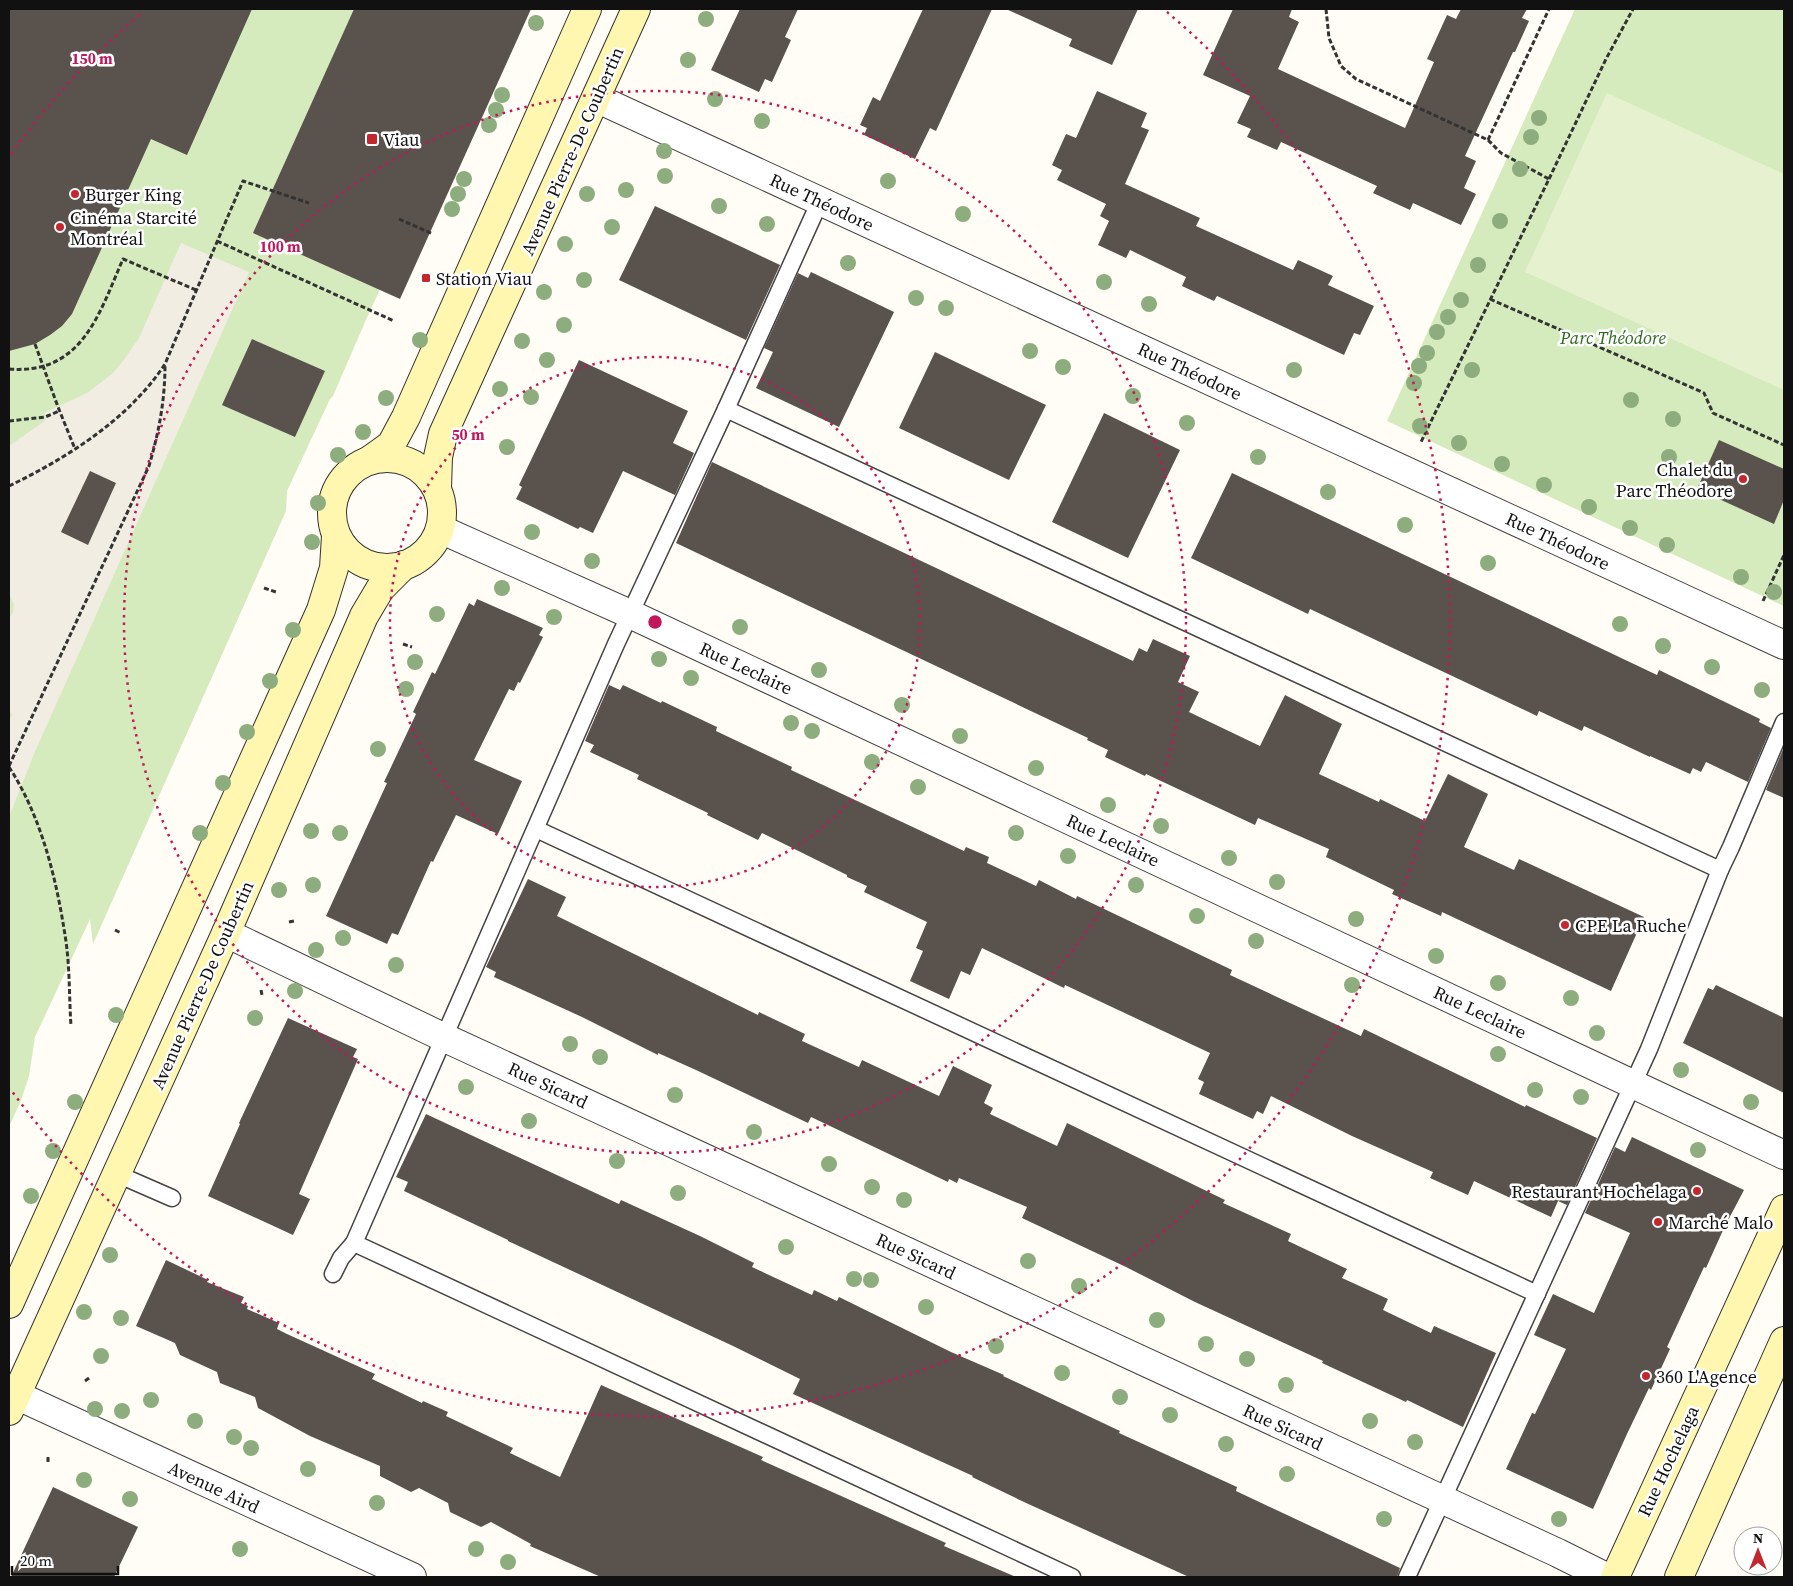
<svg xmlns="http://www.w3.org/2000/svg" width="1793" height="1586" font-family="'Source Serif 4',serif">
	<style>
		.green { fill: #d5ebbd }
		.pitch { fill: #e6f2cf }
		.plaza { fill: #f1ede2 }
		.building { fill: #5a524d }
		.lines { fill: none; stroke-linecap: round; stroke-linejoin: round }
		.lane-casing { stroke: #444; stroke-width: 19 }
		.street-casing { stroke: #444; stroke-width: 30 }
		.secondary-casing { stroke: #333; stroke-width: 30 }
		.path { stroke: #333; stroke-width: 3; stroke-dasharray: 5 2.5; stroke-linecap: butt }
		.lane { stroke: #fff; stroke-width: 16 }
		.street { stroke: #fff; stroke-width: 28 }
		.secondary { stroke: #fff6b0; stroke-width: 28 }
		.tree { fill: #8dad7f }
		.ring { fill: none; stroke: #c2185b; stroke-width: 2.5; stroke-dasharray: 2.5 5 }
		.poi-dot { fill: #c4262e; stroke: #fff; stroke-width: 2 }
		.labels { text-anchor: middle; dominant-baseline: central; stroke-width: 5; stroke-linejoin: round; paint-order: stroke }
		.poi-label { font-size: 18px; fill: #111; stroke: #fff; text-anchor: start }
		.street-label { font-size: 18px; fill: #111; stroke: #fff }
		.park-label { font-size: 18px; font-style: italic; fill: #2f6b1f; stroke: #fff }
		.centre { fill: #c2185b; stroke: #fff; stroke-width: 2.5 }
		.ring-label { font-size: 15px; text-anchor: middle; font-weight: bold; fill: #c2185b; stroke: #fff; stroke-width: 5; stroke-linejoin: round; paint-order: stroke }
	</style>
	<rect width="100%" height="100%" fill="#fffdf5"/>
	<g class="green">
		<polygon points="9,9 509,9 365,322 333,396 330,399 287,491 286,511 93,944 90,919 35,1037 29,1076 20,1103 9,1127"/>
		<polygon points="1575,9 1784,9 1784,606 1387,421"/>
	</g>
	<polygon class="pitch" points="1607,93 1784,174 1784,390 1525,272"/>
	<polygon class="plaza" points="181,243 249,272 34,754 9,817 9,722 12,715 9,710 9,619 13,612 14,605 9,593 9,446 46,420 44,413 87,393 112,374 123,361 139,338"/>
	<g class="building">
		<polygon points="9,9 252,9 187,155 151,139 72,314 62,326 50,335 35,344 9,351"/>
		<polygon points="354,9 531,9 400,299 253,233"/>
		<polygon points="740,9 798,9 785,37 791,40 772,82 765,79 759,92 711,70"/>
		<polygon points="923,9 992,9 936,131 930,128 915,159 864,135 867,128 860,125 873,97 880,101"/>
		<polygon points="1006,9 1138,9 1112,65 1069,46 1072,39"/>
		<polygon points="1233,9 1292,9 1289,17 1299,22 1278,69 1405,128 1434,62 1427,59 1447,15 1456,19 1461,9 1527,9 1522,18 1529,21 1515,52 1513,52 1465,156 1476,161 1464,188 1476,194 1461,225 1413,203 1410,210 1373,193 1377,186 1281,142 1277,150 1247,137 1251,129 1237,123 1250,96 1203,75"/>
		<polygon points="1097,91 1147,113 1141,127 1149,130 1125,184 1200,218 1196,226 1293,270 1298,260 1333,276 1328,285 1374,306 1360,335 1354,333 1344,355 1217,296 1214,301 1182,286 1186,277 1130,250 1126,258 1098,245 1109,221 1100,216 1106,204 1057,180 1062,170 1052,165 1066,134 1076,138"/>
		<polygon points="655,206 780,265 746,340 619,280"/>
		<polygon points="811,272 894,312 839,427 756,388 773,352 764,348 798,273 808,278"/>
		<polygon points="252,339 325,371 295,437 222,405"/>
		<polygon points="935,352 1046,405 1009,480 899,428"/>
		<polygon points="579,360 688,411 673,443 694,453 675,495 623,471 593,533 580,527 578,529 516,499 522,487 519,485"/>
		<polygon points="1104,413 1180,450 1128,558 1052,522"/>
		<polygon points="1719,440 1784,469 1784,500 1774,524 1697,489"/>
		<polygon points="712,462 1133,661 1139,648 1147,652 1153,639 1190,656 1178,682 1199,692 1189,712 1260,746 1285,695 1342,724 1319,774 1379,802 1380,799 1425,821 1448,774 1488,794 1464,847 1514,870 1519,859 1644,917 1611,991 1442,912 1441,916 1392,894 1394,890 1326,857 1329,849 1258,818 1255,825 1146,774 1145,776 1105,757 1108,750 1087,740 1088,738 676,543"/>
		<polygon points="90,471 116,483 88,545 61,532"/>
		<polygon points="1232,473 1657,675 1659,670 1760,719 1759,722 1771,728 1748,782 1706,762 1701,772 1693,768 1690,774 1650,756 1650,757 1584,726 1582,731 1539,711 1537,716 1310,609 1308,614 1191,558"/>
		<polygon points="477,599 543,628 539,635 543,637 520,683 518,682 514,691 509,689 474,760 522,781 498,834 456,815 433,862 431,861 398,935 392,933 387,944 326,916 387,783 384,782 416,714 413,712 432,672 435,674 469,603 474,606"/>
		<polygon points="609,685 620,690 623,685 661,703 662,701 717,727 716,731 792,767 791,770 964,851 966,847 989,857 987,863 1036,886 1039,880 1076,899 1077,896 1232,970 1230,975 1361,1036 1364,1029 1525,1107 1526,1105 1597,1138 1567,1205 1558,1201 1551,1217 1474,1181 1468,1195 1430,1178 1433,1172 1352,1136 1271,1096 1263,1114 1257,1111 1253,1119 1199,1094 1204,1082 1198,1079 1210,1053 1065,985 1064,988 982,948 970,975 961,971 949,999 910,981 923,951 916,948 927,922 864,892 867,886 847,877 847,875 762,833 758,840 707,815 708,813 637,779 639,775 590,752 594,745 585,741"/>
		<polygon points="1784,747 1784,798 1766,790"/>
		<polygon points="528,879 566,897 557,916 758,1015 759,1012 805,1034 802,1041 859,1067 862,1060 939,1096 953,1066 992,1085 984,1103 993,1108 990,1114 1057,1146 1067,1123 1225,1200 1223,1203 1291,1234 1288,1241 1347,1269 1342,1278 1388,1299 1383,1310 1431,1333 1434,1326 1496,1353 1463,1427 1407,1400 1406,1402 1322,1363 1323,1361 1195,1302 1126,1267 1022,1218 1027,1207 959,1178 957,1183 949,1179 948,1182 811,1117 808,1123 696,1070 658,1053 658,1055 582,1017 494,977 496,972 486,967"/>
		<polygon points="1716,985 1784,1018 1784,1093 1683,1043 1708,988 1713,990"/>
		<polygon points="288,1018 357,1049 353,1057 358,1059 299,1194 310,1199 293,1235 208,1196 240,1124 239,1123"/>
		<polygon points="426,1114 619,1204 621,1200 700,1236 754,1263 752,1267 812,1295 814,1290 837,1301 839,1297 951,1352 1004,1375 1003,1376 1120,1431 1119,1433 1237,1487 1236,1491 1400,1568 1397,1577 1189,1577 1024,1502 972,1477 973,1476 793,1394 800,1379 733,1346 508,1241 508,1240 404,1191 408,1182 396,1177"/>
		<polygon points="1632,1137 1744,1190 1724,1228 1706,1268 1704,1267 1667,1347 1670,1349 1651,1390 1649,1388 1627,1434 1593,1509 1506,1469 1532,1413 1535,1414 1566,1349 1534,1335 1553,1294 1594,1313 1630,1233 1585,1213 1615,1147 1625,1152"/>
		<polygon points="166,1260 208,1280 207,1282 244,1297 241,1303 248,1306 247,1309 279,1323 277,1329 287,1334 375,1374 372,1379 422,1403 423,1401 448,1412 446,1416 513,1448 510,1453 560,1477 601,1385 763,1457 761,1460 946,1543 944,1546 1016,1577 601,1577 530,1546 531,1544 491,1522 481,1527 450,1512 448,1503 419,1488 411,1492 380,1476 380,1466 310,1436 258,1408 255,1397 220,1383 217,1372 180,1355 175,1343 136,1326"/>
		<polygon points="53,1487 138,1527 114,1577 11,1577"/>
	</g>
	<g class="lines">
		<defs>
			<g id="lane">
				<polyline points="820,201 726,409 616,644 354,1243 1072,1577"/>
				<polyline points="726,409 1720,870"/>
				<polyline points="536,829 1537,1294"/>
				<polyline points="117,1174 172,1198"/>
				<polyline points="333,1274 341,1258 354,1243"/>
				<polyline points="1407,1577 1649,1049 1720,870 1731,847 1784,722"/>
			</g>
			<g id="street">
				<polyline points="596,98 1784,645"/>
				<polyline points="440,529 630,614 1784,1155"/>
				<polyline points="226,933 443,1037 1558,1553 1606,1577"/>
				<polyline points="16,1395 412,1577"/>
			</g>
			<g id="secondary">
				<circle cx="387" cy="513" r="55"/>
				<polyline points="370,460 391,445 406,417 587,9"/>
				<polyline points="437,488 438,457 443,434 636,9"/>
				<polyline points="9,1304 321,610 334,568 336,536"/>
				<polyline points="9,1411 226,933 364,616 380,589 404,565"/>
				<polyline points="1615,1577 1784,1209"/>
				<polyline points="1679,1577 1784,1341"/>
			</g>
		</defs>
		<use href="#lane" class="lane-casing"/>
		<use href="#street" class="street-casing"/>
		<use href="#secondary" class="secondary-casing"/>
		<g class="path">
			<polyline points="1326,9 1329,38 1341,66 1356,79 1488,140 1501,153 1549,179 1421,442"/>
			<polyline points="1488,140 1549,9"/>
			<polyline points="1549,179 1606,59 1633,9"/>
			<polyline points="399,219 433,234"/>
			<polyline points="217,241 394,321"/>
			<polyline points="1490,299 1704,393 1713,413 1784,445"/>
			<polyline points="35,344 58,407 75,449"/>
			<path d="M9 369C82 375 99 314 123 259L196 290"/>
			<polyline points="9,421 45,417 59,411"/>
			<path d="M9 486C67 458 129 419 165 364L243 181 309 203"/>
			<polyline points="264,588 276,592"/>
			<polyline points="1763,601 1784,555"/>
			<polyline points="403,644 412,647"/>
			<path d="M9 766 149 466C159 432 165 400 165 365"/>
			<path d="M9 767C41 816 56 877 65 935 70 965 69 996 71 1026"/>
			<polyline points="289,922 294,921"/>
			<polyline points="115,930 121,933"/>
			<polyline points="261,990 262,995"/>
			<polyline points="85,1381 89,1378"/>
			<polyline points="48,1457 48,1462"/>
		</g>
		<use href="#lane" class="lane"/>
		<use href="#street" class="street"/>
		<use href="#secondary" class="secondary"/>
	</g>
	<g class="tree">
		<circle cx="706" cy="19" r="8"/>
		<circle cx="536" cy="23" r="8"/>
		<circle cx="688" cy="60" r="8"/>
		<circle cx="502" cy="95" r="8"/>
		<circle cx="715" cy="99" r="8"/>
		<circle cx="496" cy="110" r="8"/>
		<circle cx="1539" cy="118" r="8"/>
		<circle cx="762" cy="121" r="8"/>
		<circle cx="489" cy="125" r="8"/>
		<circle cx="1531" cy="137" r="8"/>
		<circle cx="664" cy="151" r="8"/>
		<circle cx="1520" cy="169" r="8"/>
		<circle cx="665" cy="176" r="8"/>
		<circle cx="464" cy="179" r="8"/>
		<circle cx="888" cy="181" r="8"/>
		<circle cx="626" cy="190" r="8"/>
		<circle cx="458" cy="194" r="8"/>
		<circle cx="587" cy="194" r="8"/>
		<circle cx="719" cy="206" r="8"/>
		<circle cx="452" cy="209" r="8"/>
		<circle cx="963" cy="214" r="8"/>
		<circle cx="1500" cy="221" r="8"/>
		<circle cx="767" cy="224" r="8"/>
		<circle cx="612" cy="227" r="8"/>
		<circle cx="565" cy="244" r="8"/>
		<circle cx="848" cy="263" r="8"/>
		<circle cx="1478" cy="265" r="8"/>
		<circle cx="584" cy="280" r="8"/>
		<circle cx="1104" cy="282" r="8"/>
		<circle cx="544" cy="292" r="8"/>
		<circle cx="916" cy="298" r="8"/>
		<circle cx="1461" cy="300" r="8"/>
		<circle cx="1149" cy="304" r="8"/>
		<circle cx="946" cy="308" r="8"/>
		<circle cx="1448" cy="317" r="8"/>
		<circle cx="564" cy="325" r="8"/>
		<circle cx="1437" cy="332" r="8"/>
		<circle cx="420" cy="340" r="8"/>
		<circle cx="522" cy="341" r="8"/>
		<circle cx="1030" cy="351" r="8"/>
		<circle cx="1427" cy="353" r="8"/>
		<circle cx="547" cy="360" r="8"/>
		<circle cx="1419" cy="366" r="8"/>
		<circle cx="1063" cy="367" r="8"/>
		<circle cx="1294" cy="370" r="8"/>
		<circle cx="1472" cy="370" r="8"/>
		<circle cx="1414" cy="383" r="8"/>
		<circle cx="500" cy="389" r="8"/>
		<circle cx="1133" cy="396" r="8"/>
		<circle cx="531" cy="397" r="8"/>
		<circle cx="386" cy="398" r="8"/>
		<circle cx="1631" cy="400" r="8"/>
		<circle cx="1673" cy="419" r="8"/>
		<circle cx="1187" cy="423" r="8"/>
		<circle cx="1420" cy="426" r="8"/>
		<circle cx="363" cy="432" r="8"/>
		<circle cx="1459" cy="443" r="8"/>
		<circle cx="507" cy="447" r="8"/>
		<circle cx="338" cy="455" r="8"/>
		<circle cx="1258" cy="457" r="8"/>
		<circle cx="1669" cy="457" r="8"/>
		<circle cx="1502" cy="464" r="8"/>
		<circle cx="1544" cy="485" r="8"/>
		<circle cx="1328" cy="492" r="8"/>
		<circle cx="318" cy="503" r="8"/>
		<circle cx="1589" cy="507" r="8"/>
		<circle cx="1405" cy="525" r="8"/>
		<circle cx="1630" cy="528" r="8"/>
		<circle cx="532" cy="532" r="8"/>
		<circle cx="312" cy="542" r="8"/>
		<circle cx="1667" cy="545" r="8"/>
		<circle cx="592" cy="561" r="8"/>
		<circle cx="1488" cy="563" r="8"/>
		<circle cx="1741" cy="577" r="8"/>
		<circle cx="502" cy="588" r="8"/>
		<circle cx="1774" cy="592" r="8"/>
		<circle cx="437" cy="614" r="8"/>
		<circle cx="554" cy="617" r="8"/>
		<circle cx="1620" cy="624" r="8"/>
		<circle cx="740" cy="627" r="8"/>
		<circle cx="293" cy="630" r="8"/>
		<circle cx="1663" cy="646" r="8"/>
		<circle cx="659" cy="659" r="8"/>
		<circle cx="415" cy="662" r="8"/>
		<circle cx="1712" cy="667" r="8"/>
		<circle cx="819" cy="670" r="8"/>
		<circle cx="691" cy="678" r="8"/>
		<circle cx="270" cy="681" r="8"/>
		<circle cx="406" cy="689" r="8"/>
		<circle cx="1762" cy="690" r="8"/>
		<circle cx="902" cy="705" r="8"/>
		<circle cx="791" cy="723" r="8"/>
		<circle cx="812" cy="731" r="8"/>
		<circle cx="247" cy="732" r="8"/>
		<circle cx="960" cy="736" r="8"/>
		<circle cx="378" cy="749" r="8"/>
		<circle cx="872" cy="762" r="8"/>
		<circle cx="1036" cy="768" r="8"/>
		<circle cx="223" cy="783" r="8"/>
		<circle cx="918" cy="787" r="8"/>
		<circle cx="1108" cy="805" r="8"/>
		<circle cx="1161" cy="826" r="8"/>
		<circle cx="311" cy="831" r="8"/>
		<circle cx="200" cy="833" r="8"/>
		<circle cx="340" cy="833" r="8"/>
		<circle cx="1016" cy="833" r="8"/>
		<circle cx="1068" cy="856" r="8"/>
		<circle cx="1229" cy="858" r="8"/>
		<circle cx="1277" cy="882" r="8"/>
		<circle cx="313" cy="885" r="8"/>
		<circle cx="1136" cy="885" r="8"/>
		<circle cx="279" cy="890" r="8"/>
		<circle cx="1197" cy="916" r="8"/>
		<circle cx="1356" cy="919" r="8"/>
		<circle cx="343" cy="938" r="8"/>
		<circle cx="1256" cy="941" r="8"/>
		<circle cx="316" cy="950" r="8"/>
		<circle cx="1436" cy="956" r="8"/>
		<circle cx="396" cy="965" r="8"/>
		<circle cx="1498" cy="983" r="8"/>
		<circle cx="1352" cy="985" r="8"/>
		<circle cx="295" cy="991" r="8"/>
		<circle cx="1571" cy="998" r="8"/>
		<circle cx="116" cy="1015" r="8"/>
		<circle cx="255" cy="1018" r="8"/>
		<circle cx="1597" cy="1033" r="8"/>
		<circle cx="570" cy="1044" r="8"/>
		<circle cx="1498" cy="1054" r="8"/>
		<circle cx="600" cy="1057" r="8"/>
		<circle cx="1681" cy="1070" r="8"/>
		<circle cx="466" cy="1087" r="8"/>
		<circle cx="1535" cy="1090" r="8"/>
		<circle cx="675" cy="1095" r="8"/>
		<circle cx="1581" cy="1097" r="8"/>
		<circle cx="75" cy="1102" r="8"/>
		<circle cx="1751" cy="1102" r="8"/>
		<circle cx="529" cy="1121" r="8"/>
		<circle cx="754" cy="1132" r="8"/>
		<circle cx="1698" cy="1150" r="8"/>
		<circle cx="53" cy="1151" r="8"/>
		<circle cx="617" cy="1161" r="8"/>
		<circle cx="829" cy="1164" r="8"/>
		<circle cx="872" cy="1187" r="8"/>
		<circle cx="678" cy="1193" r="8"/>
		<circle cx="31" cy="1196" r="8"/>
		<circle cx="904" cy="1200" r="8"/>
		<circle cx="786" cy="1247" r="8"/>
		<circle cx="110" cy="1255" r="8"/>
		<circle cx="1028" cy="1261" r="8"/>
		<circle cx="854" cy="1279" r="8"/>
		<circle cx="871" cy="1280" r="8"/>
		<circle cx="1079" cy="1286" r="8"/>
		<circle cx="926" cy="1307" r="8"/>
		<circle cx="84" cy="1312" r="8"/>
		<circle cx="121" cy="1318" r="8"/>
		<circle cx="1157" cy="1320" r="8"/>
		<circle cx="1206" cy="1344" r="8"/>
		<circle cx="996" cy="1346" r="8"/>
		<circle cx="101" cy="1356" r="8"/>
		<circle cx="1247" cy="1359" r="8"/>
		<circle cx="1062" cy="1373" r="8"/>
		<circle cx="1286" cy="1385" r="8"/>
		<circle cx="1120" cy="1397" r="8"/>
		<circle cx="151" cy="1400" r="8"/>
		<circle cx="95" cy="1409" r="8"/>
		<circle cx="122" cy="1411" r="8"/>
		<circle cx="1170" cy="1415" r="8"/>
		<circle cx="195" cy="1421" r="8"/>
		<circle cx="1370" cy="1421" r="8"/>
		<circle cx="234" cy="1437" r="8"/>
		<circle cx="1415" cy="1442" r="8"/>
		<circle cx="1226" cy="1444" r="8"/>
		<circle cx="251" cy="1448" r="8"/>
		<circle cx="308" cy="1469" r="8"/>
		<circle cx="1287" cy="1474" r="8"/>
		<circle cx="84" cy="1480" r="8"/>
		<circle cx="130" cy="1499" r="8"/>
		<circle cx="377" cy="1503" r="8"/>
		<circle cx="1384" cy="1519" r="8"/>
		<circle cx="1559" cy="1519" r="8"/>
		<circle cx="240" cy="1549" r="8"/>
		<circle cx="476" cy="1549" r="8"/>
		<circle cx="508" cy="1562" r="8"/>
	</g>
	<g class="ring">
		<circle cx="655" cy="622" r="265"/>
		<circle cx="655" cy="622" r="531"/>
		<path d="M11 154A796 796 0 0 1 143 12M1167 12A796 796 0 1 1 11 1090"/>
	</g>
	<g class="poi-dot">
		<rect x="366" y="133" width="12" height="12" rx="2.5"/>
		<circle cx="75" cy="194" r="5"/>
		<circle cx="60" cy="227" r="5"/>
		<rect x="421" y="273" width="10" height="10" rx="2.5"/>
		<circle cx="1743" cy="479" r="5"/>
		<circle cx="1565" cy="925" r="5"/>
		<circle cx="1697" cy="1191" r="5"/>
		<circle cx="1658" cy="1222" r="5"/>
		<circle cx="1646" cy="1376" r="5"/>
	</g>
	<g class="labels">
		<g class="poi-label">
			<text x="383" y="139">Viau</text>
			<text x="85" y="194">Burger King</text>
			<text x="70" y="217">Cinéma Starcité<tspan x="70" dy="21">Montréal</tspan></text>
			<text x="436" y="278">Station Viau</text>
			<text x="1733" y="469" text-anchor="end">Chalet du<tspan x="1733" dy="21">Parc Théodore</tspan></text>
			<text x="1575" y="925">CPE La Ruche</text>
			<text x="1687" y="1191" text-anchor="end">Restaurant Hochelaga</text>
			<text x="1668" y="1222">Marché Malo</text>
			<text x="1656" y="1376">360 L'Agence</text>
		</g>
		<g class="street-label">
			<text transform="translate(572 151) rotate(-66)">Avenue Pierre-De Coubertin</text>
			<text transform="translate(822 202) rotate(25)">Rue Théodore</text>
			<text transform="translate(1190 371) rotate(25)">Rue Théodore</text>
			<text transform="translate(1558 541) rotate(25)">Rue Théodore</text>
			<text transform="translate(746 668) rotate(25)">Rue Leclaire</text>
			<text transform="translate(1113 840) rotate(25)">Rue Leclaire</text>
			<text transform="translate(202 985) rotate(-66)">Avenue Pierre-De Coubertin</text>
			<text transform="translate(1480 1012) rotate(25)">Rue Leclaire</text>
			<text transform="translate(548 1085) rotate(25)">Rue Sicard</text>
			<text transform="translate(916 1256) rotate(25)">Rue Sicard</text>
			<text transform="translate(1283 1427) rotate(25)">Rue Sicard</text>
			<text transform="translate(1668 1461) rotate(-65)">Rue Hochelaga</text>
			<text transform="translate(214 1487) rotate(25)">Avenue Aird</text>
		</g>
		<g class="park-label">
			<text x="1613" y="337">Parc Théodore</text>
		</g>
	</g>
	<circle cx="655" cy="622" r="8" class="centre"/>
	<g class="ring-label">
		<text x="92" y="64">150 m</text>
		<text x="280" y="252">100 m</text>
		<text x="468" y="440">50 m</text>
	</g>
	<rect width="1793" height="1586" fill="none" stroke="#111111" stroke-width="20"/>
	<g transform="translate(1758 1551)"><circle r="24" fill="#ffffff" stroke="#a0a0a0"/>
	<path d="M0-4L9 19L0 12L-9 19Z" fill="#c4262e"/>
	<text y="-8" font-size="14" font-weight="bold" text-anchor="middle" fill="#111111">N</text>
	</g>
	<path d="M12 1566v8h106v-8" fill="none" stroke="#111111" stroke-width="2.5"/>
	<text x="20" y="1566" font-size="15" fill="#111111" stroke="#ffffff" stroke-width="4" paint-order="stroke">20 m</text>
</svg>
